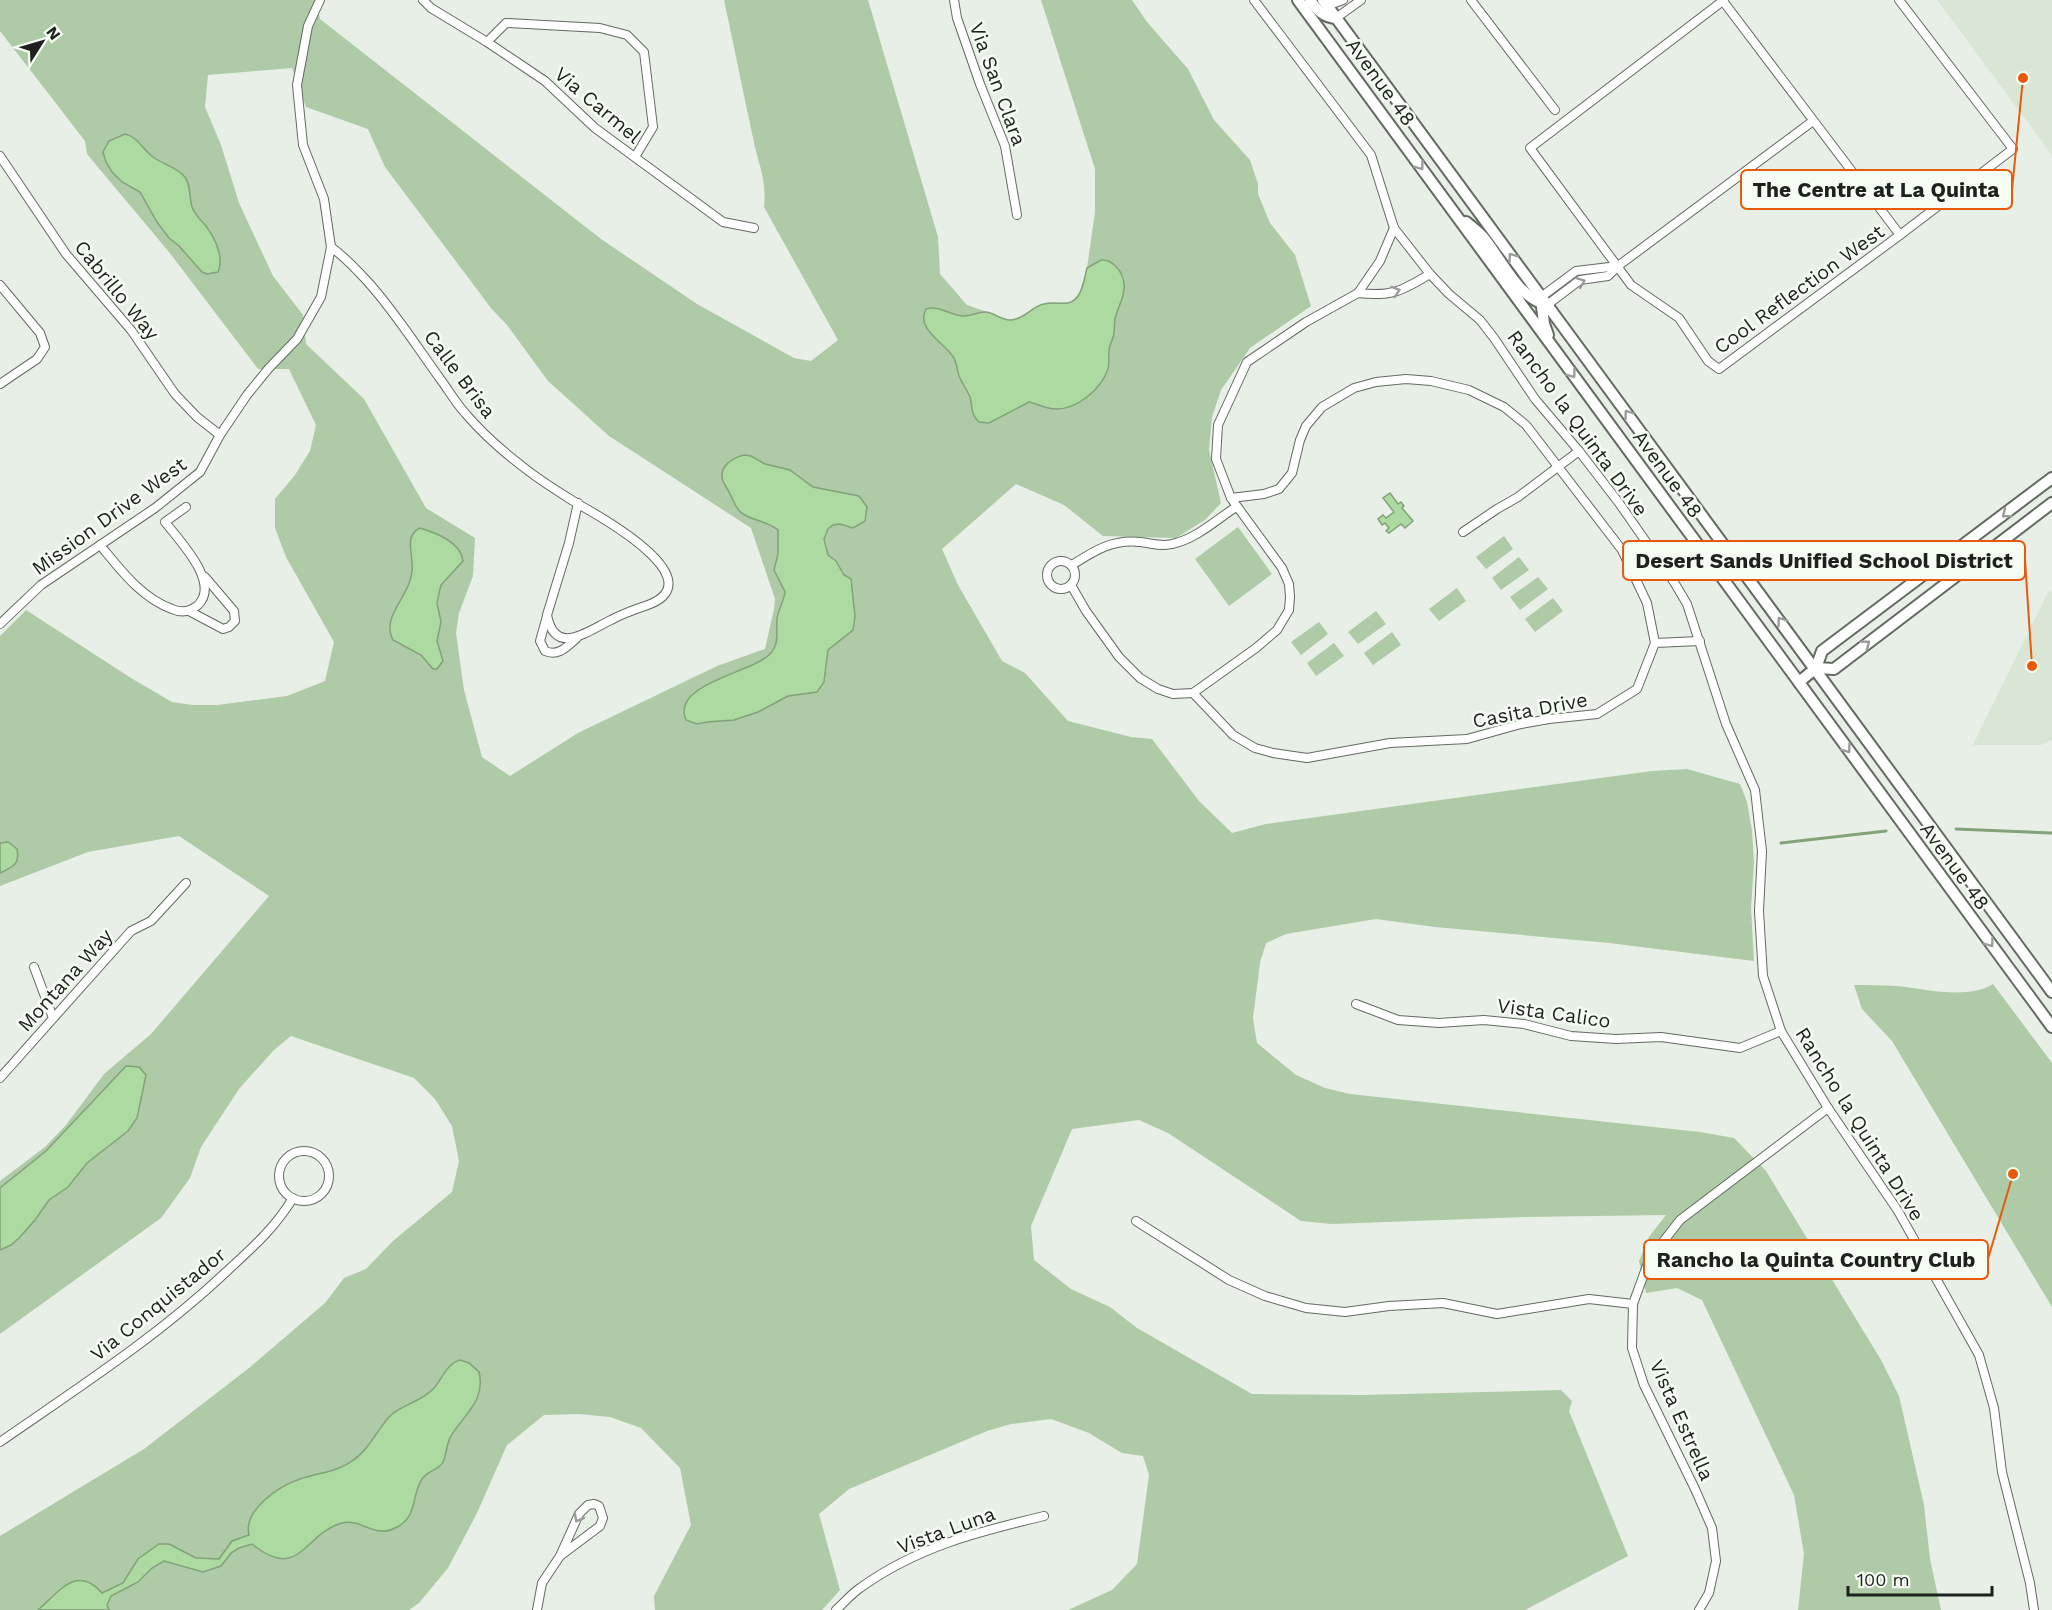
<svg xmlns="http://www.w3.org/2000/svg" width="2052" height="1610" font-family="'Work Sans',sans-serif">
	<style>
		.built { fill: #d9e6d6 }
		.green { fill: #aecaa6; fill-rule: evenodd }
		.water { fill: #addaa0; stroke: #82a279; stroke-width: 1.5 }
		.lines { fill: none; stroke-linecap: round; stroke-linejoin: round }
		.stream { stroke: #82a279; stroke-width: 3 }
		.minor-casing { stroke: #636a61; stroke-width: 10 }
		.secondary-casing { stroke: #636a61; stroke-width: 14 }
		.minor { stroke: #fff; stroke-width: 8 }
		.secondary { stroke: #fff; stroke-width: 10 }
		.oneway { stroke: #9a9b9a }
		.labels { text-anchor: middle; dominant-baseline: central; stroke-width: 5; stroke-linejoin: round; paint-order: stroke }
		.street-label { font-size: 20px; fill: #1e211e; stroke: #f5fdf3 }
		.leader { fill: none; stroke: #e8590c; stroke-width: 2 }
		.callout-dot { fill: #e8590c; stroke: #f5fdf3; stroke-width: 2 }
		.callout { fill: #f5fdf3; stroke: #e8590c; stroke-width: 2 }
		.callout-label { font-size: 21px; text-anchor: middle; font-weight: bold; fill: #1e211e }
	</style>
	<rect width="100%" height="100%" fill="#e8efe6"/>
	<g class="built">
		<polygon points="1937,0 2052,0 2052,155"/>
		<polygon points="2052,590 2052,740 2041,745 1973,745 2048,592"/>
	</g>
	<g class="green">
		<path d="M0 0H316L320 19 601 239 697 304 794 358 811 361 838 340 764 207C767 179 758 164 753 138 743 92 734 46 724 0H868L938 237 940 274 967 305 1010 320 1027 315 1042 304 1071 302 1079 294 1087 268 1095 212V169L1041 0H1132L1147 22 1188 69 1214 120 1250 160 1258 184V194L1270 223 1295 255 1311 306 1250 348 1221 390 1212 417 1209 450 1221 503 1205 520 1176 538 1103 536 1064 505 1016 484 942 549 958 585 1002 661 1025 673 1068 721 1131 737 1152 739 1199 801 1232 833 1266 824 1652 771 1687 769 1740 784 1747 802 1752 831 1754 863 1751 908 1754 961 1609 943 1435 927 1376 919 1286 934 1266 943 1260 963 1253 1018 1257 1043 1296 1075 1325 1088 1350 1094 1700 1132 1734 1138 1766 1171 1881 1360 1899 1396 1924 1505 1930 1559 1941 1610H1798L1804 1554 1794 1495 1702 1300 1677 1288 1646 1293 1639 1261 1649 1237 1666 1215 1525 1217 1331 1224 1301 1221 1168 1133 1139 1120 1072 1129 1031 1226 1034 1260 1071 1289 1110 1307 1137 1328 1252 1394 1363 1395 1561 1390 1572 1401 1569 1411 1628 1556 1525 1610H1068L1112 1590 1137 1564 1149 1475 1143 1456 1122 1453 1089 1433 1051 1419 1011 1424 987 1431 849 1489 819 1514 840 1590 822 1610H655L654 1596 691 1525 680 1468 641 1428 610 1417 579 1414 544 1415 507 1445 477 1513 448 1568 419 1603 409 1610H0V1536L144 1449 249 1368 325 1303 344 1278 366 1269 393 1241 452 1192 459 1161 452 1126 435 1099 414 1078 291 1036 274 1050 239 1089 201 1147 190 1178 161 1218 0 1334V1181L45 1147 66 1125 104 1074 151 1034 269 896 179 836 88 852 0 886V636L26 610 131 678 172 702 192 705H217L287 696 325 681 334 642 286 557 275 528V499L295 475 310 451 316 425 289 369H258L169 252 87 154 85 141 0 31ZM292 68 306 107 368 129 385 167 491 308 507 325 548 381 609 436 751 528 775 599 774 609 765 649 717 666 578 733 510 776 482 757 464 690 456 633 459 613 473 576 475 538 426 508 364 399 306 344 303 315 273 276 239 203 221 145 205 107 208 75Z"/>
		<polygon points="1238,527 1272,574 1229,606 1195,559"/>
		<polygon points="1504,536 1513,549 1486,569 1476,557"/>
		<polygon points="1519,557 1529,570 1501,590 1492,578"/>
		<polygon points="1538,577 1548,589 1520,610 1510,597"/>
		<polygon points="1457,588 1466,601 1439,621 1429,609"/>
		<polygon points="1553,598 1563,611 1535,632 1525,619"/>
		<polygon points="1376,611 1386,624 1358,644 1348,632"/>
		<polygon points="1319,622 1328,634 1301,655 1291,642"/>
		<polygon points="1392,632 1401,645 1373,665 1364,653"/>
		<polygon points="1334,643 1344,656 1316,676 1307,663"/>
		<path d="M1993 984 2052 1063V1307L1892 1041 1862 1009 1854 985C1868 985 1883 985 1897 986 1925 989 1968 1000 1993 984Z"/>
	</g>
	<g class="water">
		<path d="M125 134C137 136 143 150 153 157 162 164 176 167 184 176 191 183 189 197 192 207 195 216 203 221 208 229 216 240 224 259 218 272L207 274 202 272 179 246 169 238 157 222 140 192 122 182 112 172 106 162 103 152 109 141Z"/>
		<path d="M1101 260C1113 259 1123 272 1124 284 1126 296 1117 308 1115 319 1114 325 1115 332 1113 337 1112 342 1109 346 1109 351 1108 357 1110 363 1108 369 1101 389 1078 409 1056 409 1046 409 1038 404 1029 402L989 423 979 422C970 414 973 407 970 397 967 390 962 383 959 376 957 370 957 364 954 358 945 343 915 329 926 309 938 305 950 315 962 316 970 317 977 312 985 312 994 312 1002 321 1011 320 1025 319 1032 306 1044 304 1052 302 1060 304 1068 303 1082 300 1084 280 1087 268Z"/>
		<path d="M744 455 751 456 765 464 790 470 813 487 859 496 867 507 865 521 853 528 840 524 833 525 828 529 824 539 828 555 836 561 844 575 851 579 855 616 853 630 828 650 824 682 817 692 788 696 758 712 734 720 707 722 697 724 686 720C670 684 752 673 770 654 780 643 776 632 777 619 778 610 784 601 785 592L774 570 778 554V530C767 521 754 521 743 514 735 509 734 501 730 494 728 489 725 486 723 481 718 467 732 458 744 455Z"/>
		<polygon points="1390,493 1398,504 1401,502 1404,506 1402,508 1413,521 1405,528 1401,524 1389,533 1386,531 1389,528 1385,523 1382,525 1378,519 1383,515 1386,518 1394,512 1383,498"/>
		<path d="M420 528C436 533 461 542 463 561L441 585 439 593 437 603 441 622 437 641 443 661 437 669H433L421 655 393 640C379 614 416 594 412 562 411 549 406 535 420 528Z"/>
		<path d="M8 842 17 849C20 864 13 867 0 873V843Z"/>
		<polygon points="126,1066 139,1067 146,1075 137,1118 128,1131 87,1163 68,1187 49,1200 35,1220 19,1238 11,1245 0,1250 0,1188 46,1151"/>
		<path d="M460 1360 469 1363 479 1372C486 1401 464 1414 451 1436 446 1444 447 1454 443 1462 439 1470 427 1471 422 1479 411 1496 418 1514 399 1526 375 1541 363 1518 342 1523 304 1533 300 1583 252 1544L239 1548 231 1553 221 1566 203 1572 164 1561 152 1568 138 1582 111 1596 107 1605 109 1610H38C59 1592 77 1564 102 1593L123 1583 138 1559 159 1544H169L196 1558 219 1559 232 1541 249 1535C243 1510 279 1486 300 1479 317 1473 337 1472 352 1461 368 1451 377 1430 390 1416 401 1405 421 1402 433 1389 442 1380 446 1364 460 1360Z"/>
	</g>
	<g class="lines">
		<g class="stream">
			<polyline points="1956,829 2052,833"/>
			<polyline points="1781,843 1886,831"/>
		</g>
		<defs>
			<g id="minor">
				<polyline points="423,0 431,8 487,42 545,81 595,128 723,222 754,228"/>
				<polyline points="954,0 957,18 980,84 1005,146 1017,215"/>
				<polyline points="1254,0 1371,155 1394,228 1430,274 1449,294 1480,320 1494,338 1535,399 1579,451 1619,503 1674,582 1687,604 1726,724 1755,790 1762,851 1759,911 1763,976 1781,1031 1828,1108 1898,1211 1979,1355 1994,1408 2002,1472 2030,1583 2034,1610"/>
				<polyline points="1323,0 1332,4 1343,0"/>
				<polyline points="1471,0 1555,110"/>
				<polyline points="1724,0 1530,148 1631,285 1679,318 1708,361 1719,369 1900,235 2013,149 1899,0"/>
				<polyline points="1723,1 1900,235"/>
				<polyline points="1336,18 1361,0"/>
				<polyline points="487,42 506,23 600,28 627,35 644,52 653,127 635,157"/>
				<polyline points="0,156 66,254 131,330 175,394 197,417 220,435"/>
				<path d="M331 247C345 257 356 269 368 282 395 312 417 347 441 380 449 391 456 403 465 413 482 433 501 450 522 466 539 480 559 492 578 504 603 518 717 582 645 606 633 610 622 614 611 620 589 630 555 658 547 615L569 543 578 503"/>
				<polyline points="0,285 40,333 45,347 37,359 0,384"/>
				<path d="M1358 293C1391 297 1402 291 1430 274"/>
				<polyline points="1541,297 1576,271 1618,266"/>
				<polyline points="1547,305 1580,280 1608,276 1618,266 1813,121"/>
				<polyline points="1463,532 1497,509 1518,497 1579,451"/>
				<path d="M100 545C120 569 141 598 172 609 181 613 190 612 198 605 221 583 179 540 165 522L186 507"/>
				<circle cx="1061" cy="575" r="14"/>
				<path d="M1072 565C1094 551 1112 539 1140 542 1151 543 1161 547 1172 544 1196 539 1216 520 1236 507"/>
				<polyline points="1071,585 1086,611 1119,657 1140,678 1158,689 1173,694 1193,693 1256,648 1277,630 1289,610 1290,597 1289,584 1282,568 1231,498 1216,459 1218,425 1247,362 1306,322 1358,293 1380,261 1394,228"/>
				<polyline points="189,611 223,629 229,627 235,621 234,611 205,577"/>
				<path d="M547 616 540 641 545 651C559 657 567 646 577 638"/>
				<polyline points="0,624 41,585 155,508 200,472 220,435 247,395 269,368 297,339 321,297 331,247 324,199 303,145 297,85 308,26 320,0"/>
				<polyline points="1655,643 1700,641"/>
				<polyline points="1193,693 1233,735 1255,748 1273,753 1307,758 1390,743 1467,739 1521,724 1549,719 1597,714 1637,689 1655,643 1647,603 1622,550 1526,425 1504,407 1469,390 1431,381 1406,379 1376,382 1354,388 1322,407 1306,426 1300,440 1292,473 1279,489 1264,494 1231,498"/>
				<polyline points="34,967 53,1018"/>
				<polyline points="1356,1004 1398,1020 1439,1023 1484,1020 1524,1024 1571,1036 1616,1039 1661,1037 1740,1048 1781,1031"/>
				<polyline points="0,1078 131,931 151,921 186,883"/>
				<circle cx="304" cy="1176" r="25"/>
				<polyline points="1136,1221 1229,1280 1265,1296 1306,1308 1345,1312 1389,1306 1443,1303 1497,1314 1589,1299 1633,1304"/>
				<path d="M0 1442C78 1388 157 1337 226 1272 253 1247 274 1229 293 1198"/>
				<polyline points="537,1610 542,1583 560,1556 579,1514 588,1505 594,1504 599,1506 603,1518 600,1526 560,1556"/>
				<path d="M836 1610C844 1603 851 1594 860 1588 917 1547 977 1532 1044 1516"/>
				<polyline points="1699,1610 1709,1593 1716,1561 1712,1528 1695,1489 1644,1385 1632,1348 1633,1304 1649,1260 1680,1220 1828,1108"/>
			</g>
			<g id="secondary">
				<polyline points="1298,0 2052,1027"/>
				<path d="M1310 0C1317 10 1323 17 1336 18"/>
				<polyline points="1323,0 2052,992"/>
				<path d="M1466 222C1472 227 1478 231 1483 237 1502 260 1517 297 1547 305"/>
				<polyline points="1541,298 1544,324 1548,335"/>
				<path d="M1953 578C1948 566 1960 558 1968 549"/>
				<polyline points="1816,668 1834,669 2052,503"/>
				<polyline points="1799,682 1816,668 1822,651 2052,478"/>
			</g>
		</defs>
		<use href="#minor" class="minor-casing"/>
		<use href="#secondary" class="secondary-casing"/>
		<use href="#minor" class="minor"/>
		<use href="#secondary" class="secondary"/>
	</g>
	<defs><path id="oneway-chevron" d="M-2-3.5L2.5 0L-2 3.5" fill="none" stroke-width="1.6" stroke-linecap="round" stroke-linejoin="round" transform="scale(1.5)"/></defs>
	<g class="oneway">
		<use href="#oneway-chevron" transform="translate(1420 166) rotate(54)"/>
		<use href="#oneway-chevron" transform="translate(1512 257) rotate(-126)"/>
		<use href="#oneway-chevron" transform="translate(1581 282) rotate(-21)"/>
		<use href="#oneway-chevron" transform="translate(1396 291) rotate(-18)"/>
		<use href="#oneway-chevron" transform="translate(1572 374) rotate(54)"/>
		<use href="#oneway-chevron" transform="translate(1628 414) rotate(-126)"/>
		<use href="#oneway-chevron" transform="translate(2006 514) rotate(142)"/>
		<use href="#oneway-chevron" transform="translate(1781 621) rotate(-126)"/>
		<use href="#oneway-chevron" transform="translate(1866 644) rotate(-37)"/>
		<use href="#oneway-chevron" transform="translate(1847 749) rotate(54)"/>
		<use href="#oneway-chevron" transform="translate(1990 943) rotate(54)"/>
		<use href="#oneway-chevron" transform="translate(578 1518) rotate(118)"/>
	</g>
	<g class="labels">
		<g class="street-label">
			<text transform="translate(1381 82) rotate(54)">Avenue 48</text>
			<text transform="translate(998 84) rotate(70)">Via San Clara</text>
			<text transform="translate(598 105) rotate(40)">Via Carmel</text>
			<text transform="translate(1799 289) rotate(-36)">Cool Reflection West</text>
			<text transform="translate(117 290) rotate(51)">Cabrillo Way</text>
			<text transform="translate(460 374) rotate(53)">Calle Brisa</text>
			<text transform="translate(1578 423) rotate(54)">Rancho la Quinta Drive</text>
			<text transform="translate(1668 474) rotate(54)">Avenue 48</text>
			<text transform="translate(109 516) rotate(-36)">Mission Drive West</text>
			<text transform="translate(1530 710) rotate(-11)">Casita Drive</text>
			<text transform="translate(1955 866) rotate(54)">Avenue 48</text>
			<text transform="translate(65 980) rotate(-48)">Montana Way</text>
			<text transform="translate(1554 1013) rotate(8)">Vista Calico</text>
			<text transform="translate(1860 1124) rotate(58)">Rancho la Quinta Drive</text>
			<text transform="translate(158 1304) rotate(-39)">Via Conquistador</text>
			<text transform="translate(1682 1420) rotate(66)">Vista Estrella</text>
			<text transform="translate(946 1530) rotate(-20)">Vista Luna</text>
		</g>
	</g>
	<path class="leader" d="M2023 78L2012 190M2032 666L2025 560M2013 1174L1988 1259"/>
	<g class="callout-dot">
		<circle cx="2023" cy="78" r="6"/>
		<circle cx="2032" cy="666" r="6"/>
		<circle cx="2013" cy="1174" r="6"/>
	</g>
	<g class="callout">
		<rect x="1741" y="170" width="271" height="39" rx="6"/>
		<rect x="1623" y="541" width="402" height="39" rx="6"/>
		<rect x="1644" y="1240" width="344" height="39" rx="6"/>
	</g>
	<g class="callout-label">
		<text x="1876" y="197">The Centre at La Quinta</text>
		<text x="1824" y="568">Desert Sands Unified School District</text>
		<text x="1816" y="1267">Rancho la Quinta Country Club</text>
	</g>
	<g transform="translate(42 42) rotate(53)" stroke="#f5fdf3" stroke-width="4.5" paint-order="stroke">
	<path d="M0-4.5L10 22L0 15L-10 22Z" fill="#1e211e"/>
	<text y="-9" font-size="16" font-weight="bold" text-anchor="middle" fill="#1e211e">N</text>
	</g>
	<path d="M1848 1586v9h144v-9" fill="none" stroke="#1e211e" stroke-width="3"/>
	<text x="1857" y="1586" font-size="18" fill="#1e211e" stroke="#f5fdf3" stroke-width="4.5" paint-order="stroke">100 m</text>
</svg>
